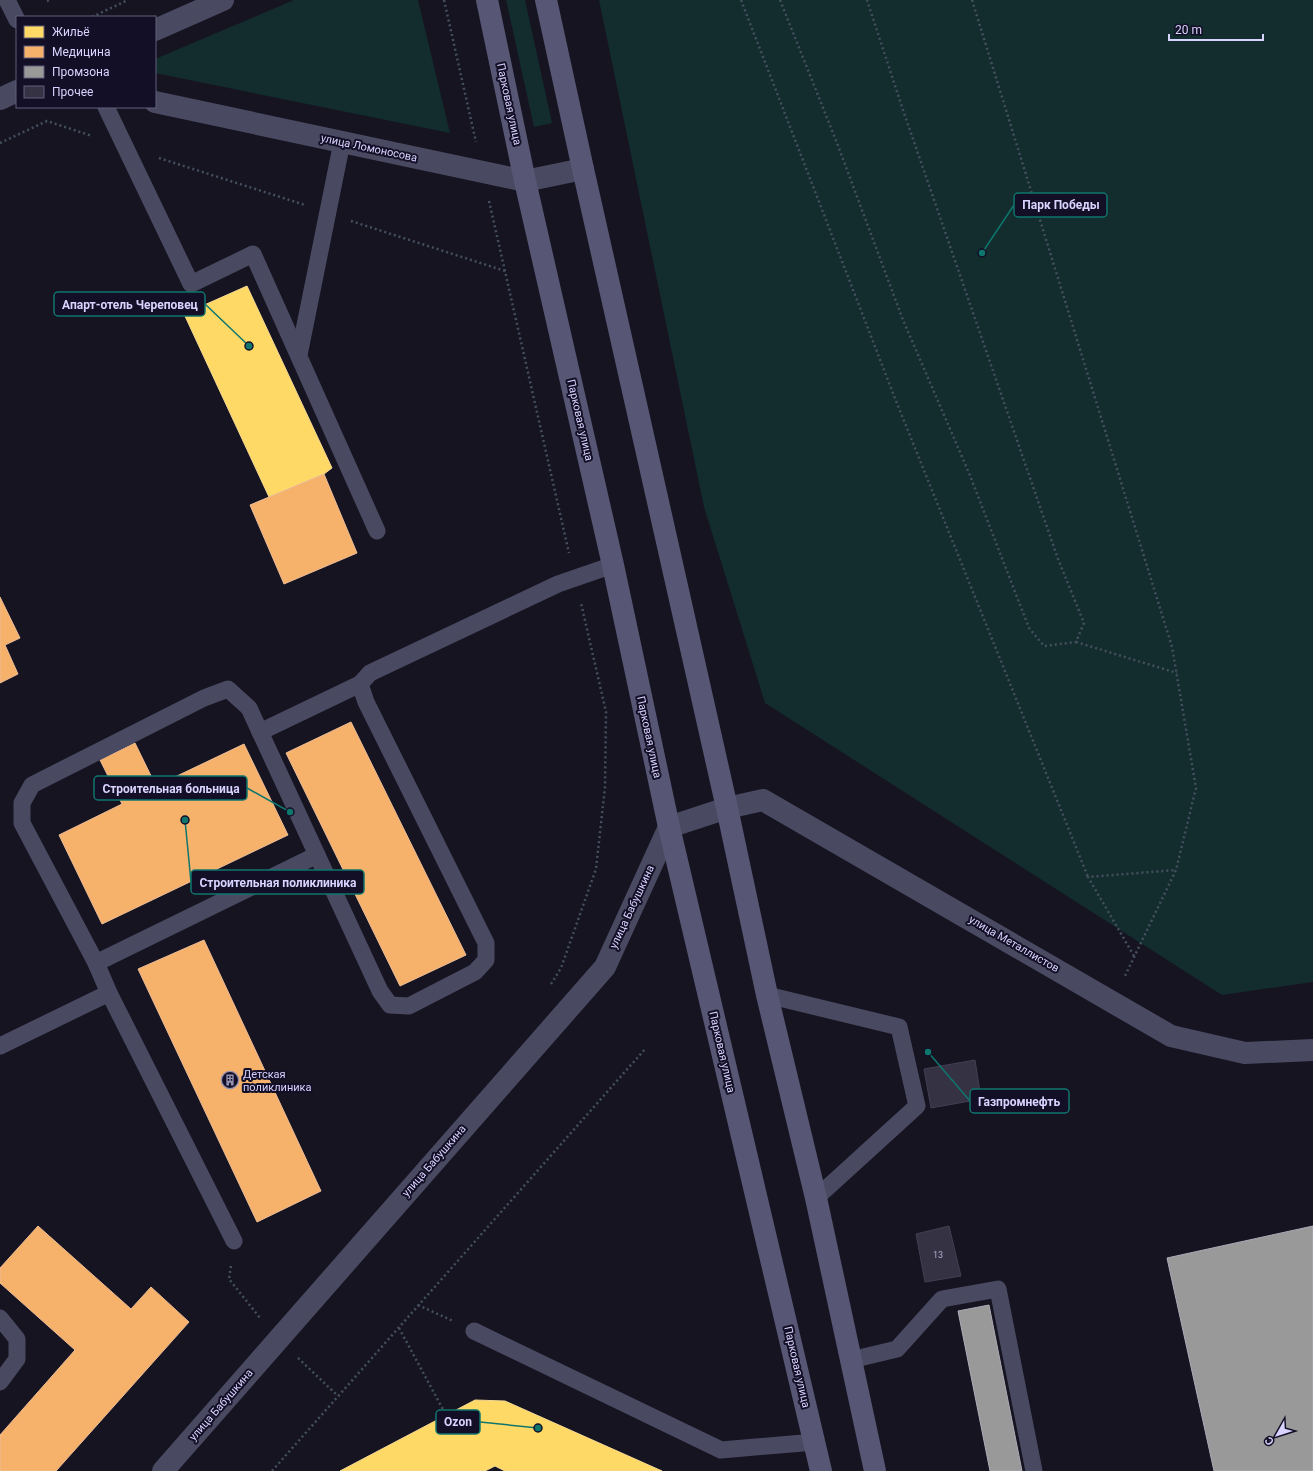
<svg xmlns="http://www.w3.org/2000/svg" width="1313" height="1471" font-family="Roboto,sans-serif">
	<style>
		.green { fill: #132c2d }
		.homes { fill: #ffd966; stroke: #f4d894 }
		.health { fill: #f6b26b; stroke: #edbc97 }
		.industry { fill: #999; stroke: #acabb8 }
		.building { fill: #343243; stroke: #433f54 }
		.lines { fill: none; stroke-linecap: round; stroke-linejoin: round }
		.path { stroke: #44505f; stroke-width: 2.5; stroke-dasharray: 2 3; stroke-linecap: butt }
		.service { stroke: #4a4962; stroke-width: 17 }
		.minor { stroke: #4a4962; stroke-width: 22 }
		.tertiary { stroke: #4a4962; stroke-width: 22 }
		.secondary { stroke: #575674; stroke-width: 22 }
		.labels { text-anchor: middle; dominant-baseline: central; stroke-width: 4; stroke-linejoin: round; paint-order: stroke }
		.number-label { font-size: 9px; fill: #b0acd0 }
		.street-label { font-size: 11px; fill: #d9d4ff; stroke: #130f26 }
		.poi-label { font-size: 11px; fill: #d9d4ff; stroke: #130f26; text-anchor: start }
		.leader { fill: none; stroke: #0f766e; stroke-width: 1.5 }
		.callout-dot { fill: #0f766e; stroke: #130f26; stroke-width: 1.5 }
		.callout { fill: #130f26; stroke: #0f766e; stroke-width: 1.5 }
		.callout-label { font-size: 12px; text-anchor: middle; font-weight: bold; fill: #d9d4ff }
	</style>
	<rect width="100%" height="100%" fill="#161421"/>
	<g class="green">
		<polygon points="294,0 418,0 450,133 155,73 155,59"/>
		<polygon points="506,0 525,0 552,123 534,127"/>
		<polygon points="599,0 1313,0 1313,982 1222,995 765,703 704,507"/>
	</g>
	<g class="homes">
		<polygon points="247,286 332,468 324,474 269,497 184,314"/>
		<polygon points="475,1400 505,1401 662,1471 505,1471 495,1466 485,1471 340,1471"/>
	</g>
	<g class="health">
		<polygon points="324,474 357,553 284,584 250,505"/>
		<polygon points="0,597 20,638 5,645 18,674 0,683"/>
		<polygon points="351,722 466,955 400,986 286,753"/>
		<polygon points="135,743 156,786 244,744 288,835 102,924 59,835 122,804 100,760"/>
		<polygon points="204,940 321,1191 257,1222 138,969"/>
		<polygon points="38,1226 131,1309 151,1287 189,1322 56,1471 0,1471 0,1435 75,1350 0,1283 0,1268"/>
	</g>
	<g class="industry">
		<polygon points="1313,1226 1313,1471 1214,1471 1167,1258"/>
		<polygon points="989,1305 1022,1471 990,1471 958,1311"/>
	</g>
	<g class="building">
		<polygon points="975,1060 981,1099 931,1108 924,1069"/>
		<polygon points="949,1226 961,1276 925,1282 916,1234"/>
	</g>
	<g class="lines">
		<g class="path">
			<polyline points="444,0 476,142"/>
			<polyline points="741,0 896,401 1088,877"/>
			<polyline points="780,0 837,143 903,320 969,473 1029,628 1044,646 1076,642 1084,623 1058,559 903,110 867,0"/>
			<polyline points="972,0 1172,647 1196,788 1176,870 1124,978"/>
			<polyline points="47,1 50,0"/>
			<polyline points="92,17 128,0"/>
			<polyline points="0,143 47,121 92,136"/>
			<polyline points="159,158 305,205"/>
			<polyline points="489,201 569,553"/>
			<polyline points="351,221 505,271"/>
			<polyline points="1076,642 1177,673"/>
			<polyline points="1134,956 1088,877 1176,870"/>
			<polyline points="551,984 561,968 596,869 605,787 606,712 581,603"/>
			<polyline points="231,1266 229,1279 260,1318"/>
			<polyline points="418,1305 453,1321"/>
			<polyline points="399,1328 446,1415"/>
			<polyline points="298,1358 338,1396"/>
			<polyline points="272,1471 646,1048"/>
		</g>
		<g class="service">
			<polyline points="7,0 17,20"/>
			<polyline points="106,107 191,284 253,254 377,531"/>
			<polyline points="299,355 342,142"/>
			<polyline points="260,732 360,684 370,673 558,584 613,565"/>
			<polyline points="96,963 22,823 22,803 32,785 204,698 228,689 249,708 317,855"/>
			<polyline points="109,993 96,963 317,855 380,991 390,1005 409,1006 475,972 486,960 486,943 366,702 360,684"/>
			<polyline points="767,995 899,1027 917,1106 816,1198"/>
			<polyline points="0,1046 109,993 234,1241"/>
			<polyline points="0,1318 17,1339 17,1359 0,1382"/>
			<polyline points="474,1331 721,1450 815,1442"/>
			<polyline points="851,1360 897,1349 942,1299 998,1289 1034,1471"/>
		</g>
		<g class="minor">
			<polyline points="155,30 223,0"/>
			<polyline points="0,99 17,91"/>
			<polyline points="155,102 525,181 583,169"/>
			<polyline points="727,808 763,800 1171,1036 1245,1053 1313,1050"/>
		</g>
		<polyline class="tertiary" points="163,1471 605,967 669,827 727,808"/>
		<g class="secondary">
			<polyline points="487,0 525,181 613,565 669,827 821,1471"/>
			<polyline points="546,0 583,169 727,808 767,995 816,1198 875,1471"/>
		</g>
	</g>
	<defs>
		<symbol id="building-ring" viewBox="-11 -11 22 22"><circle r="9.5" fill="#130f26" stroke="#9591b1" stroke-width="1.5"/><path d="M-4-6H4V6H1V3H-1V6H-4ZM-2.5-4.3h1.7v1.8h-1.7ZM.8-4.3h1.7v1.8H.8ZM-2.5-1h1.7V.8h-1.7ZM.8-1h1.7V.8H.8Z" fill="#9591b1"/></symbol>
	</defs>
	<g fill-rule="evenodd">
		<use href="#building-ring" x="220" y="1070" width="20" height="20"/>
	</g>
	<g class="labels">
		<g class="number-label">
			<text x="938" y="1255">13</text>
		</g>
		<g class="street-label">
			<text transform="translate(509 104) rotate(78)">Парковая улица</text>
			<text transform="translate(369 148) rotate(12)">улица Ломоносова</text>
			<text transform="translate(580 420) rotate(77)">Парковая улица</text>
			<text transform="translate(649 737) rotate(78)">Парковая улица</text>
			<text transform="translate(632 907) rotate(-65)">улица Бабушкина</text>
			<text transform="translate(1014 944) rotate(30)">улица Металлистов</text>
			<text transform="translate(722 1052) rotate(77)">Парковая улица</text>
			<text transform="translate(434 1161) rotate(-49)">улица Бабушкина</text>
			<text transform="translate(797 1367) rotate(77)">Парковая улица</text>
			<text transform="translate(221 1405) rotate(-49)">улица Бабушкина</text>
		</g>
		<g class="poi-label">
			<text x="243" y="1074">Детская<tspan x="243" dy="13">поликлиника</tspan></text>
		</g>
	</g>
	<path class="leader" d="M982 253L1014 205M249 346L205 304M290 812L247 788M185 820L191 882M928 1052L970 1101M538 1428L480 1422"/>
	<g class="callout-dot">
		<circle cx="982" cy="253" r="4"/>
		<circle cx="249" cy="346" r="4"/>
		<circle cx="290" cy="812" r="4"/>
		<circle cx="185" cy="820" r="4"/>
		<circle cx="928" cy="1052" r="4"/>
		<circle cx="538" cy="1428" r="4"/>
	</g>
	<g class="callout">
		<rect x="1014" y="193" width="93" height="24" rx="4"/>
		<rect x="54" y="292" width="151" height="24" rx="4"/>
		<rect x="94" y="776" width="153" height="24" rx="4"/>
		<rect x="191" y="870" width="173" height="24" rx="4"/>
		<rect x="970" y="1089" width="99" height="24" rx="4"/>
		<rect x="436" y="1410" width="44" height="24" rx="4"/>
	</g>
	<g class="callout-label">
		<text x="1061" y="209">Парк Победы</text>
		<text x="130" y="309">Апарт-отель Череповец</text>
		<text x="171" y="793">Строительная больница</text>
		<text x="278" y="887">Строительная поликлиника</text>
		<text x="1019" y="1106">Газпромнефть</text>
		<text x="458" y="1426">Ozon</text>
	</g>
	<rect x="16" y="16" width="140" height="92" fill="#130f26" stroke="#625e7d"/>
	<rect x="24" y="26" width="20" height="12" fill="#ffd966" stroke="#625e7d"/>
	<text x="52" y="36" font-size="12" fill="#d9d4ff">Жильё</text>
	<rect x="24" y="46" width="20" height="12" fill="#f6b26b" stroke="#625e7d"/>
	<text x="52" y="56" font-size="12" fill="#d9d4ff">Медицина</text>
	<rect x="24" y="66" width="20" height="12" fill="#999999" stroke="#625e7d"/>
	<text x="52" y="76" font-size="12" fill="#d9d4ff">Промзона</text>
	<rect x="24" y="86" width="20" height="12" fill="#343243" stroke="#625e7d"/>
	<text x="52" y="96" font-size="12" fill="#d9d4ff">Прочее</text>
	<g transform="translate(1277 1435) rotate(231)" stroke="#130f26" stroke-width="3" paint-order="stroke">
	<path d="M0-3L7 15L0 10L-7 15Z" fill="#d9d4ff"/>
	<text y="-6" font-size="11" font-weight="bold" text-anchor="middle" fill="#d9d4ff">С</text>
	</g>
	<path d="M1169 34v6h94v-6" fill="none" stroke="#d9d4ff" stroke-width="2"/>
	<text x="1175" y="34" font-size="12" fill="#d9d4ff" stroke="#130f26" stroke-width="3" paint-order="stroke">20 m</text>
</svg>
